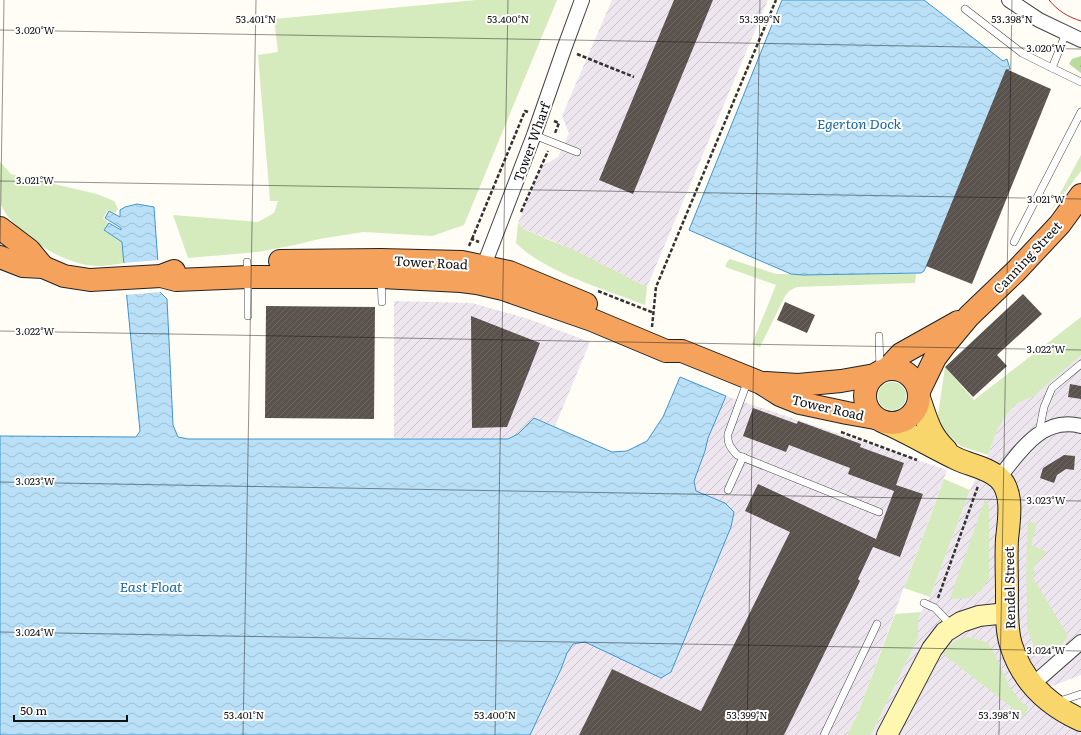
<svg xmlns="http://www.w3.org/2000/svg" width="1081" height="735" font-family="Literata,serif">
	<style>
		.industrial { fill: url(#industrial-furrows) }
		.grass { fill: #d5ebbd }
		.forest { fill: url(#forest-firs) }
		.water { fill: url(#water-waves); stroke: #3f96cf }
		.pier { fill: #fffdf5 }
		.building { fill: url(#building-hatch) }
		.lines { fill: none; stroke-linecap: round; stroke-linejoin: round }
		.lane-casing { stroke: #444; stroke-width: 8 }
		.street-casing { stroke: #444; stroke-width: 16 }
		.secondary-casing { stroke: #333; stroke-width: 22 }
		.primary-casing { stroke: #222; stroke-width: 24 }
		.highway-casing { stroke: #222; stroke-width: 24 }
		.path { stroke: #333; stroke-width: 2.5; stroke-dasharray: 4 2; stroke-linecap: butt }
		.lane { stroke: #fff; stroke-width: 7 }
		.street { stroke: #fff; stroke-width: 14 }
		.secondary { stroke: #fff6b0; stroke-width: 20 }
		.primary { stroke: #f9d66b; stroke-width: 22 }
		.highway { stroke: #f5a25d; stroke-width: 22 }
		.tram { stroke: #c4262e; stroke-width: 1 }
		.ticks { fill: none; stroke: #111; stroke-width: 1; stroke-opacity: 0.45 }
		.labels { text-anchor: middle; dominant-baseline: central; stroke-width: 4; stroke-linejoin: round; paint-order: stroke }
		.street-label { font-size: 13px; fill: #111; stroke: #fff }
		.water-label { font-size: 14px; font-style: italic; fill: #1768a6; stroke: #fff }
		.ticks-label { font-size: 10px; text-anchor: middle; fill: #111; stroke: #fff; stroke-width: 4; stroke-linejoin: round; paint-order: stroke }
	</style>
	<defs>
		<pattern id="industrial-furrows" width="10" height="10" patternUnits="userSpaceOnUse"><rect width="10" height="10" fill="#eee6ef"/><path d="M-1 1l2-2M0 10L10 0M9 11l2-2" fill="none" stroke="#cbc4cc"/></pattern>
		<pattern id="forest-firs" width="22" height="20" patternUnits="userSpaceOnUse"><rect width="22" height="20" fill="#b9dc9c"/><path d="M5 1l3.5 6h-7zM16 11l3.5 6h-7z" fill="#9ebc85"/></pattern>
		<pattern id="water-waves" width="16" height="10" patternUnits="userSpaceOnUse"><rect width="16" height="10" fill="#b9e0f7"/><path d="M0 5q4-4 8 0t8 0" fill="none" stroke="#9ebfd3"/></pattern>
		<pattern id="building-hatch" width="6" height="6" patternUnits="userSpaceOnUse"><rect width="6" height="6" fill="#5a524d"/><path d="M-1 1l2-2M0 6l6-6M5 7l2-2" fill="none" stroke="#6d6662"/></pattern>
	</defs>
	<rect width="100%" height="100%" fill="#fffdf5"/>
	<g class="industrial">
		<polygon points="612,0 768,0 647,287 554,241 523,229 518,223 542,166 558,157 569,133 562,116"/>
		<polygon points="394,301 472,303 529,319 590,342 555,426 534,418 518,434 508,439 394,438"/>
		<polygon points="1081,352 1081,675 1039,691 1081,720 1081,735 871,735 918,638 918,621 921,612 930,597 970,490 988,455 998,428 1014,405 1034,396"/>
		<polygon points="726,396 947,470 858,713 847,735 530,735 561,669 567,653 573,644 585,642 661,678 671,672 731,527 734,513 725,503 696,491 694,481 705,451 708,438"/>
	</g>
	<g class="grass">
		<polygon points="477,0 557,0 464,225 432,236 363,232 319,239 295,245 258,252 188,258 173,215 258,222 274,213 278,201 270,201 258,55 278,52 274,19"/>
		<polygon points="1081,155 1081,171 1050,212"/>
		<path d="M0 162 11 174 97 194 114 201 118 209 115 213 108 210 103 218 109 223 104 230 122 242 124 263C116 264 107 266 99 266 67 267 14 234 1 205 0 199 0 170 0 162Z"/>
		<path d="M518 223 523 229 574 250 647 287 645 305C605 289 546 273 516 243Z"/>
		<polygon points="730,259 776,274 916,274 915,283 797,287 789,291 784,298 760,347 752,344 776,285 725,267 727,262"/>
		<polygon points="1081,317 1081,355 1034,396 1014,405 998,428 988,455 960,446 940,426 938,415 945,367 974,400"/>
		<circle cx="892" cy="396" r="14"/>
		<polygon points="944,479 970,490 930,597 904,588"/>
		<polygon points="985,499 989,506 989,579 981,591 969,598 957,599 950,598"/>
		<path d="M1028 521 1037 524 1031 545 1047 552 1033 568 1036 573 1032 576 1068 636C1062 645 1057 653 1045 651 1036 650 1032 642 1029 634 1026 625 1027 614 1027 604 1026 576 1026 549 1028 521Z"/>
		<polygon points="921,612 918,621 918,638 871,735 847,735 858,713 895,614"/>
		<path d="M971 637 988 643 994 653 1010 687 1020 701 1029 708 1023 716 943 654C952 642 956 638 971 637Z"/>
	</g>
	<polygon class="forest" points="1081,56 1081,73 1069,64 1072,59"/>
	<g class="water">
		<polygon points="782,0 924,0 1003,61 1007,59 1010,69 1007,70 928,263 924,271 921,273 803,275 791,274 689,230"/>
		<path d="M137 204 154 207 160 292 167 299 173 425 178 437 188 439H508L518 434 534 418 612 452 627 451 647 441 663 417 680 377 726 396 708 438 705 451 694 481 696 491 725 503 734 512 731 527 671 672 661 678 585 642 573 644 567 653 561 669 530 735H0V436L136 437 140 431C134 368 127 305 122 242L104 230 109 223 121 230V228L105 218 109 211 120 217V210L125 207Z"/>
	</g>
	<polygon class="pier" points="160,260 162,292 124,295 122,263"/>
	<g class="building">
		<polygon points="674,0 713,0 633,194 599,180"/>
		<polygon points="1006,69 1051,89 972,284 926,266"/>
		<polygon points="1023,294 1042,314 997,355 1007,366 973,397 945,367"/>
		<polygon points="785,302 815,315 807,333 777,320"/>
		<polygon points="266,306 375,307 374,419 265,418"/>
		<polygon points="471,316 540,343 507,427 472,428"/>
		<polygon points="1070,384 1081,386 1081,399 1068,397"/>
		<polygon points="753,408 797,424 798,421 861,444 860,447 904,463 896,485 923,494 900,557 873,547 858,579 860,581 784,735 579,735 612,669 701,711 790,532 745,511 758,484 876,539 894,491 848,474 850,468 789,445 786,452 743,436"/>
		<polygon points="1064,455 1075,456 1074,470 1066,469 1057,475 1054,483 1040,478 1043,468"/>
	</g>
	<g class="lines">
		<defs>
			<g id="lane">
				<polyline points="965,9 1022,53 1052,68"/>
				<polyline points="1066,33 1052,68 1081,82"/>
				<polyline points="534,135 577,152"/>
				<polyline points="1014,242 1081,112"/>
				<polyline points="247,262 248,277 248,316"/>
				<polyline points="381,278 382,302"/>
				<polyline points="879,336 880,370"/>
				<path d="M748 380 728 434C727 444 731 448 737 455L879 512"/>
				<polyline points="1039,432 1044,407 1052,388 1081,364"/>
				<polyline points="728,490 743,457"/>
				<polyline points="924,603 935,608 951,625"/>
				<polyline points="1057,702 1081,694"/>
				<polyline points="824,735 877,624"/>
			</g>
			<g id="street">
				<polyline points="1009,0 1039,20 1081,40"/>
				<polyline points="481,273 534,135 564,49 582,0"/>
				<path d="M999 478C1020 451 1042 416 1081 426"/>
				<polyline points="1032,685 1081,642"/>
			</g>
			<polyline id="secondary" points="887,735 932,649 945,632 961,622 979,616 1007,613"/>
			<g id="primary">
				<path d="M920 401C927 421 930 435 946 450"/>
				<path d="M884 422C909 433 932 447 957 459 970 465 988 468 999 478 1014 492 1009 520 1007 539 1006 557 1007 575 1007 593 1007 610 1006 629 1011 645 1022 681 1048 705 1081 720"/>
			</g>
			<g id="highway">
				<polyline points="0,228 29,250 43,267"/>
				<polyline points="0,257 23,266 43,267 64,276 90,280 161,276 174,271"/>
				<polyline points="280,261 381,260 462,262 509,272 586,304"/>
				<polyline points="161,276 176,280 248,277 381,277 461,281 477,283 503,289 592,320 666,351 682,351 761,383 780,395 800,403 847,413 875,418"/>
				<circle cx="892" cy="396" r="27"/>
				<polyline points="887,369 901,354 958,322"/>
				<polyline points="766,383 798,385 841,381 875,375"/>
				<polyline points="919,391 935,358 944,346 969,316 1016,271 1060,224 1081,195"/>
			</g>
		</defs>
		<use href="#lane" class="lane-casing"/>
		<use href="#street" class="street-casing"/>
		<use href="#secondary" class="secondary-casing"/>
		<use href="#primary" class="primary-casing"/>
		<use href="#highway" class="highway-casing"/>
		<g class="path">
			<polyline points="577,54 634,77"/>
			<polyline points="554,121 559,123 555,133"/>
			<polyline points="521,212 548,151"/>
			<polyline points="472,239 525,111 528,112"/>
			<polyline points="469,246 472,239 479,242"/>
			<polyline points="598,291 654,313"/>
			<polyline points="652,327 656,287 776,0"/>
			<polyline points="841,432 917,460"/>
			<polyline points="938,598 978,486"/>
		</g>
		<use href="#lane" class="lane"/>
		<use href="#street" class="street"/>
		<use href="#secondary" class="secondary"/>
		<use href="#primary" class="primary"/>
		<use href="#highway" class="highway"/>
		<path class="tram" d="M1049 0C1058 11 1068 17 1081 21"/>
	</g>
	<path class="ticks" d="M0 30 1081 49M0 181 1081 199M0 245 4 0M0 331 1081 350M0 482 1081 501M0 632 1081 651M243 735 256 0M495 735 508 0M747 735 760 0M999 735 1012 0"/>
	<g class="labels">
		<g class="street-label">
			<text transform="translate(531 142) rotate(-70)">Tower Wharf</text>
			<text transform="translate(1027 257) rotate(-47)">Canning Street</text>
			<text transform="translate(431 262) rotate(3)">Tower Road</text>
			<text transform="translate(828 407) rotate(13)">Tower Road</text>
			<text transform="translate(1009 588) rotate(-91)">Rendel Street</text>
		</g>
		<g class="water-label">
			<text x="859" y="123">Egerton Dock</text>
			<text x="151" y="586">East Float</text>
		</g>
	</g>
	<g class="ticks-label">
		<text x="256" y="23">53.401°N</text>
		<text x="508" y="23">53.400°N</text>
		<text x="760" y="23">53.399°N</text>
		<text x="1012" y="23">53.398°N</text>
		<text x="35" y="34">3.020°W</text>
		<text x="1046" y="52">3.020°W</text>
		<text x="35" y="184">3.021°W</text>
		<text x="1046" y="203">3.021°W</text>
		<text x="35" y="335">3.022°W</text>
		<text x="1046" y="353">3.022°W</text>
		<text x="35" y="485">3.023°W</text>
		<text x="1046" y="504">3.023°W</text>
		<text x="35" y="636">3.024°W</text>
		<text x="1046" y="654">3.024°W</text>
		<text x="244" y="719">53.401°N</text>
		<text x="495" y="719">53.400°N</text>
		<text x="747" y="719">53.399°N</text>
		<text x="999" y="719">53.398°N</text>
	</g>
	<path d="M14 715v6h113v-6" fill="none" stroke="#111111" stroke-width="2"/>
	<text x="20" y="715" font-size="12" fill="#111111" stroke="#ffffff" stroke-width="3" paint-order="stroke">50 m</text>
</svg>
